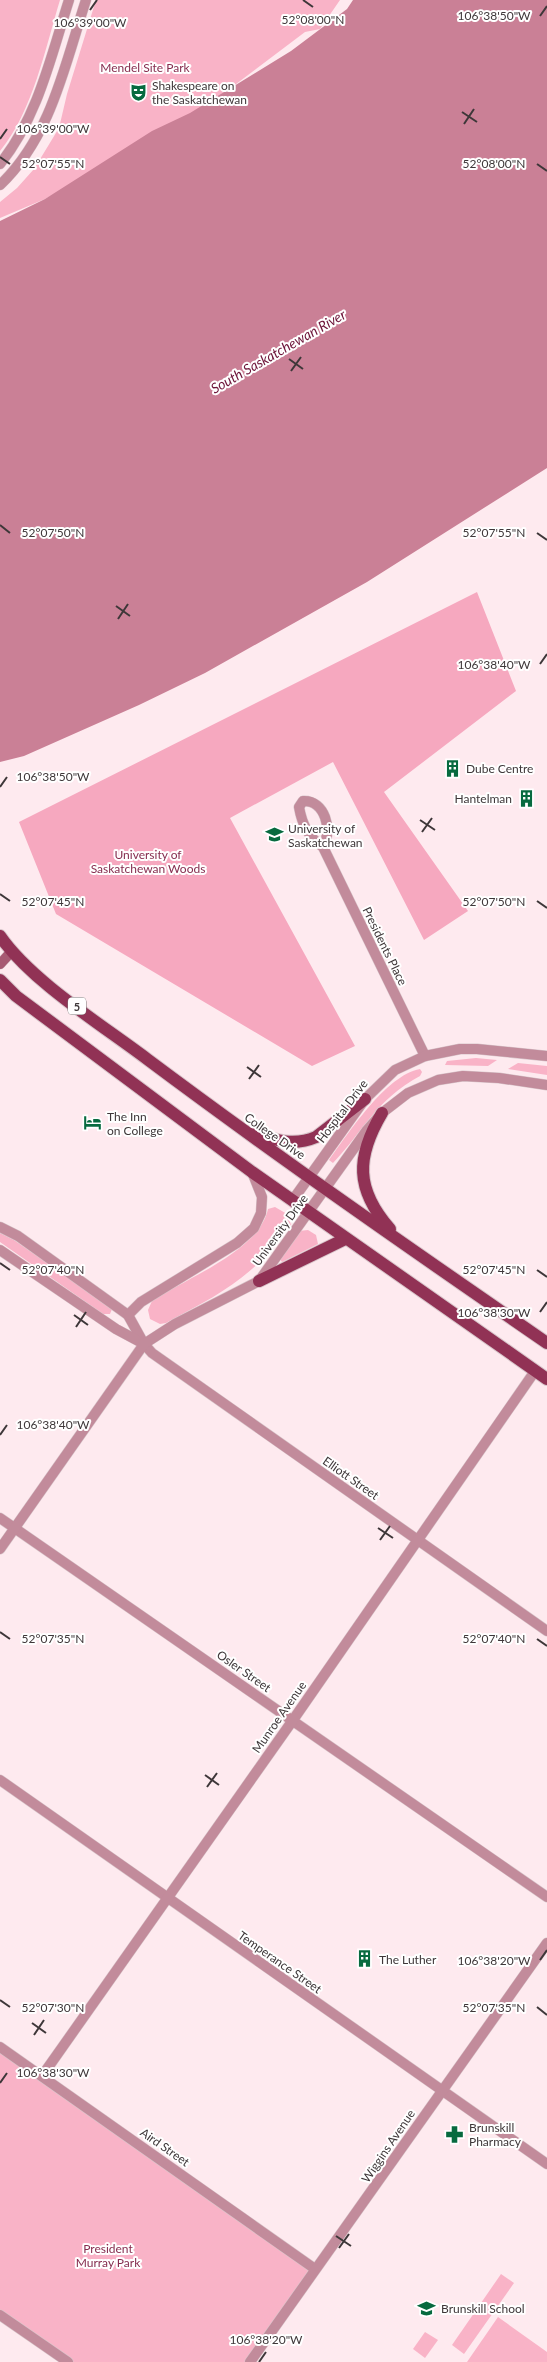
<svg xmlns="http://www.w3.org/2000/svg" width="547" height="2362" font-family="Lato,sans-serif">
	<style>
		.green { fill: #f9b3c7 }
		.forest { fill: #f6a8bf }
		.water { fill: #ca8096 }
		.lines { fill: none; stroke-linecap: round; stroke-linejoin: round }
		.minor-casing { stroke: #d8c6cb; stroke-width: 11 }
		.tertiary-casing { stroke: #d8c6cb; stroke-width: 11 }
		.secondary-casing { stroke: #d8c6cb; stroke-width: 11 }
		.primary-casing { stroke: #d8c6cb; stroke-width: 14 }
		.minor { stroke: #c28b9b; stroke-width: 10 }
		.tertiary { stroke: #c28b9b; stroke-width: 10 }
		.secondary { stroke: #a75972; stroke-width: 10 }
		.primary { stroke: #913255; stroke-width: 12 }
		.ticks { fill: none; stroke: #3e3739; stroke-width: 2 }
		.labels { text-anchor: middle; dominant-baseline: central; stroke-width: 4; stroke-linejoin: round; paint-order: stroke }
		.shield { fill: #fff; stroke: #787374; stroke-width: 1 }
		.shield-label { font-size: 11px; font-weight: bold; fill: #3e3739 }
		.park-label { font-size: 12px; fill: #862d4f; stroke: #fff }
		.poi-label { font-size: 12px; fill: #3e3739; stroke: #fff; text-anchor: start }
		.street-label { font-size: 12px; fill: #3e3739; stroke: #fff }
		.water-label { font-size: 14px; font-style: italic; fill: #6d1439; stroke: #fff }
		.ticks-label { font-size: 12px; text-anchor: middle; fill: #3e3739; stroke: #fff; stroke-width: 4; stroke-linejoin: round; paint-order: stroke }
	</style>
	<rect width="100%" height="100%" fill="#feeaef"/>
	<g class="green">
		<path d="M0 0H60C45 49 33 111 0 151Z"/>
		<polygon points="96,0 340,0 320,29 305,32 187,121 45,199 0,218 0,202 17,188 34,169 59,128 67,94"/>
		<polygon points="476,1058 497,1060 488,1066 445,1065 447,1061"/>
		<polygon points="518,1063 547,1066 547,1075 508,1069"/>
		<path d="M420 1069 422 1072 420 1076C376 1100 365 1129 333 1163L329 1160C348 1134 386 1075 420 1069Z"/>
		<path d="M275 1207 287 1214 291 1225C254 1277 220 1294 166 1323L160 1324 150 1319 148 1310 152 1301C186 1278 259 1251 268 1209Z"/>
		<polygon points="308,1230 316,1235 318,1244 282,1262 280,1259 299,1231"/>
		<polygon points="0,1233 14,1240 109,1306 112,1309 110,1314 103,1314 0,1242"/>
		<polygon points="0,2048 315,2269 250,2362 71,2362 0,2313"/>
		<polygon points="501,2274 514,2283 464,2354 452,2345"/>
		<polygon points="498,2317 547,2352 547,2362 467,2362"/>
		<polygon points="425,2332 438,2340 425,2358 413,2349"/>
	</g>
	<polygon class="forest" points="477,592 516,691 384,792 468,911 424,940 333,762 230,818 355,1046 312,1066 56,914 19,822"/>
	<polygon class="water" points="353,0 547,0 547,468 367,582 205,673 139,705 24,756 0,762 0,221 45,199 152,131 190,113 291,51 347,9"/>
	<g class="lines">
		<defs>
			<g id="minor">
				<path d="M323 847C308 837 302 824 299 807L303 801C325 800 333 830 323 847L425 1056"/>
				<polyline points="292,1201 365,1099 395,1070 425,1056 460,1049 477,1049 547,1056"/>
				<polyline points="0,1227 18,1236 128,1315 144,1344 152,1353 547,1631"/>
				<polyline points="0,1250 116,1329 144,1344"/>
				<polyline points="128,1315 141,1302 237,1243 254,1228 261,1213 262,1197 252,1172"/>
				<polyline points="0,1518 547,1897"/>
				<polyline points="0,1549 144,1344 175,1324 259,1281 367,1130 382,1113 408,1093 438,1080 463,1076 499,1078 547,1085"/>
				<polyline points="0,1780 547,2164"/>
				<polyline points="0,2047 315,2269"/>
				<polyline points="42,2076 293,1720 535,1371"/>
				<polyline points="0,2315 68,2362"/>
				<polyline points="250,2362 547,1943"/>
			</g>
			<g id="tertiary">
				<path d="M0 164C38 117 51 56 69 0"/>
				<path d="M0 185C51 137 65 64 86 0"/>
			</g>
			<polyline id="secondary" points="0,964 12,951"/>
			<g id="primary">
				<path d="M0 936C31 981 102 1025 147 1059 278 1157 412 1250 547 1343"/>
				<polyline points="0,980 16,996 252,1172 547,1379"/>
				<path d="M382 1113C356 1157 355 1189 390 1229"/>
				<path d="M255 1133C276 1141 295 1146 316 1137L365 1099"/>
				<polyline points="259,1281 345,1239"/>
			</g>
		</defs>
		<use href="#minor" class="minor-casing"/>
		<use href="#tertiary" class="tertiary-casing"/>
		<use href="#secondary" class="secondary-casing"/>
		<use href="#primary" class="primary-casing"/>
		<use href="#minor" class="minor"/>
		<use href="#tertiary" class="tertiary"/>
		<use href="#secondary" class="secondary"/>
		<use href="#primary" class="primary"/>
	</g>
	<path class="ticks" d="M303 0 313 7M90 10 97 0M540 16 547 6M462 112 477 122M464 124 474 109M0 139 7 129M0 157 10 164M537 164 547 171M289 359 303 369M291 371 301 357M0 525 10 533M537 533 547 540M116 606 130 616M118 619 128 604M540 664 547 654M0 787 7 777M420 820 435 830M422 832 432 818M0 894 10 901M537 901 547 908M247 1067 261 1077M249 1079 259 1065M0 1263 10 1270M537 1270 547 1277M540 1312 547 1302M74 1315 88 1325M76 1327 86 1312M0 1435 7 1425M378 1528 393 1538M380 1540 390 1526M0 1632 10 1639M537 1639 547 1646M205 1775 219 1785M207 1787 217 1773M540 1960 547 1950M0 2000 10 2007M537 2007 547 2015M32 2023 46 2033M34 2035 44 2020M0 2083 7 2073M336 2236 351 2246M339 2248 349 2234M259 2362 266 2352"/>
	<defs>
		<symbol id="theatre-bare" viewBox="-9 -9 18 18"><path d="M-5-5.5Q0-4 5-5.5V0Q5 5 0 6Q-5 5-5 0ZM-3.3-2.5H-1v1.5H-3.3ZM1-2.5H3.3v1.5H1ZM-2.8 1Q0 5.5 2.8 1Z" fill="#076a3f" stroke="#fff" stroke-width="2.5" paint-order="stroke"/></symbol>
		<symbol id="building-bare" viewBox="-9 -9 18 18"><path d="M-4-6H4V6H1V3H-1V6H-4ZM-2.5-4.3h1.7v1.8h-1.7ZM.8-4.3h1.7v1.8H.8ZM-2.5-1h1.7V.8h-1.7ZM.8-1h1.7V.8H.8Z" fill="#076a3f" stroke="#fff" stroke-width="2.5" paint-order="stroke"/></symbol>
		<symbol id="university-bare" viewBox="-9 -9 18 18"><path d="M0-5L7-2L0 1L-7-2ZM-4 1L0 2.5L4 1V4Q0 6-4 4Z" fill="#076a3f" stroke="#fff" stroke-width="2.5" paint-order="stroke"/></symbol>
		<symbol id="hotel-bare" viewBox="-9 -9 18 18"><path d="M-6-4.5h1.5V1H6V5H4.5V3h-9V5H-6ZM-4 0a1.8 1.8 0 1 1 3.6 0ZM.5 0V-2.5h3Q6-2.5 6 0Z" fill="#076a3f" stroke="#fff" stroke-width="2.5" paint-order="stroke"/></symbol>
		<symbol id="pharmacy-bare" viewBox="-9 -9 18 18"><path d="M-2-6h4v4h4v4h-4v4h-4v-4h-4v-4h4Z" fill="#076a3f" stroke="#fff" stroke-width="2.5" paint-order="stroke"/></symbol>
		<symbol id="school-bare" viewBox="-9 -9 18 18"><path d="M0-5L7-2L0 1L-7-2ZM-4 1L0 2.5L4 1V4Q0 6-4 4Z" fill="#076a3f" stroke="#fff" stroke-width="2.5" paint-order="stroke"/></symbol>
	</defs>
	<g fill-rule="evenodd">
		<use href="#theatre-bare" x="126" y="80" width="25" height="25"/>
		<use href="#building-bare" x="440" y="756" width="25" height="25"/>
		<use href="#building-bare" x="514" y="786" width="25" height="25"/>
		<use href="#university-bare" x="262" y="822" width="25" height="25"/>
		<use href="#hotel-bare" x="80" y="1110" width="25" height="25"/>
		<use href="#building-bare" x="352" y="1946" width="25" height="25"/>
		<use href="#pharmacy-bare" x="442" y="2122" width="25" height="25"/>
		<use href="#school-bare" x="414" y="2296" width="25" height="25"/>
	</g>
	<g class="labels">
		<rect class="shield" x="68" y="997.5" width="18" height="17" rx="4"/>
		<g class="shield-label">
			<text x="77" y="1006">5</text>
		</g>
		<g class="park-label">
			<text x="145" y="67">Mendel Site Park</text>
			<text x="148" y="854">University of<tspan x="148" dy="14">Saskatchewan Woods</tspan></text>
			<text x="108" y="2248">President<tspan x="108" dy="14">Murray Park</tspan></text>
		</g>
		<g class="poi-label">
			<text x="152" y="85">Shakespeare on<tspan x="152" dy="14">the Saskatchewan</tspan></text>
			<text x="466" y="768">Dube Centre</text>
			<text x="512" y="798" text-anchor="end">Hantelman</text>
			<text x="288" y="828">University of<tspan x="288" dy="14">Saskatchewan</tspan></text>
			<text x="107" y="1116">The Inn<tspan x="107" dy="14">on College</tspan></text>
			<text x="379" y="1959">The Luther</text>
			<text x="469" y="2127">Brunskill<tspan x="469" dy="14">Pharmacy</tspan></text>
			<text x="441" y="2308">Brunskill School</text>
		</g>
		<g class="street-label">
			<text transform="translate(385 946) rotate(64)">Presidents Place</text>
			<text transform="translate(342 1111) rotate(-53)">Hospital Drive</text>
			<text transform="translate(275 1136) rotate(35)">College Drive</text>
			<text transform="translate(280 1230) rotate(-54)">University Drive</text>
			<text transform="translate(351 1478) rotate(35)">Elliott Street</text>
			<text transform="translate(244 1671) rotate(35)">Osler Street</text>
			<text transform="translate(279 1717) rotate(-55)">Munroe Avenue</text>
			<text transform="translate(280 1962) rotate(35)">Temperance Street</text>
			<text transform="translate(388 2146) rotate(-56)">Wiggins Avenue</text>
			<text transform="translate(165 2147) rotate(35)">Aird Street</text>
		</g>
		<g class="water-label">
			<text transform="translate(278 351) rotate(-30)">South Saskatchewan River</text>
		</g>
	</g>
	<g class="ticks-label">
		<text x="494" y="20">106°38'50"W</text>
		<text x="313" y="24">52°08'00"N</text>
		<text x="90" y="27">106°39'00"W</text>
		<text x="53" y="133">106°39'00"W</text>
		<text x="494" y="168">52°08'00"N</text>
		<text x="53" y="168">52°07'55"N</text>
		<text x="494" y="537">52°07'55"N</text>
		<text x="53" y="537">52°07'50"N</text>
		<text x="494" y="669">106°38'40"W</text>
		<text x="53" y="781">106°38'50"W</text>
		<text x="494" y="906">52°07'50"N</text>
		<text x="53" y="906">52°07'45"N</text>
		<text x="494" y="1274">52°07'45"N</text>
		<text x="53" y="1274">52°07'40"N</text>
		<text x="494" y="1317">106°38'30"W</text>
		<text x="53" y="1429">106°38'40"W</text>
		<text x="494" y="1643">52°07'40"N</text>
		<text x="53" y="1643">52°07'35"N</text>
		<text x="494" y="1965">106°38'20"W</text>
		<text x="494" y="2012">52°07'35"N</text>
		<text x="53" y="2012">52°07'30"N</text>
		<text x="53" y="2077">106°38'30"W</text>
		<text x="266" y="2344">106°38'20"W</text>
	</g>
</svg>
